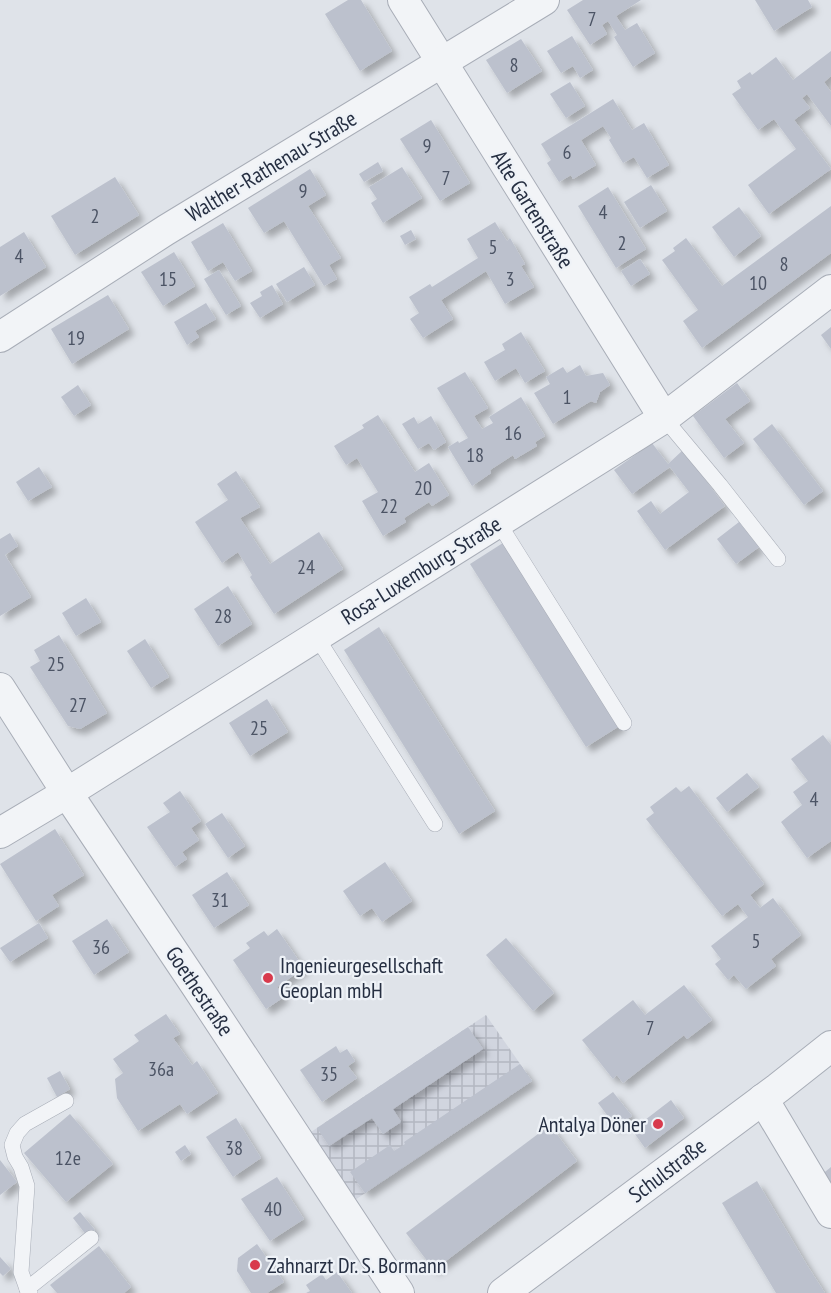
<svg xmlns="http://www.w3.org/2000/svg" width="831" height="1293" font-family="'PT Sans Narrow',sans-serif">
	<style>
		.industrial { fill: url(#industrial-grid) }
		.building { fill: #bcc1cd; filter: url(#shadow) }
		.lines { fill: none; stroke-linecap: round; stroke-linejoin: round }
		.service-casing { stroke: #a8adb7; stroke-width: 16 }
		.minor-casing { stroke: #a8adb7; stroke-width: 32 }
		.service { stroke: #f2f4f7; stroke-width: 15 }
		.minor { stroke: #f2f4f7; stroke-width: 30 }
		.poi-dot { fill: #d83a4c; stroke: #eef2f7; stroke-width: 2 }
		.labels { text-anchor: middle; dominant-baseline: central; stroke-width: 4.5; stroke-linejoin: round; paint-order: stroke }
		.number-label { font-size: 20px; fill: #4c5465 }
		.street-label { font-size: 22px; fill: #262f42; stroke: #eef2f7 }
		.poi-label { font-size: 22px; fill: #262f42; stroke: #eef2f7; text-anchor: start }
	</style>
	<defs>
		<pattern id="industrial-grid" width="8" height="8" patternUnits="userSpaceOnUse" patternTransform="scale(1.5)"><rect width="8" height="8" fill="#d1d5df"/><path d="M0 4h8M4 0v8" fill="none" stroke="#b3b7c1"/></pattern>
		<filter id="shadow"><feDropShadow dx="5.5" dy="5.5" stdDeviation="3" flood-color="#0004"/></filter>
	</defs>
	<rect width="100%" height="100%" fill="#dfe3e9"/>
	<polygon class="industrial" points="486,1015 532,1081 343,1208 299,1140"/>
	<g class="building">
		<polygon points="348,0 361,0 392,51 360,71 325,14"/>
		<polygon points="583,0 641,0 616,16 625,30 637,23 655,53 633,67 614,37 617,35 608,21 602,25 607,34 590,45 567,10"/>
		<polygon points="755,0 808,0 812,7 774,31"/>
		<polygon points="572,36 593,70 580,78 573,66 561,73 547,51"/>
		<polygon points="521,39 542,71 507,93 486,60"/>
		<polygon points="831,51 831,76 824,82 831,92 831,126 807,94 802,98 810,108 794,120 831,169 769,214 748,185 796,149 774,119 758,130 732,94 741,88 737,81 750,72 752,75 776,57 793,80"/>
		<polygon points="570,82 585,106 566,118 550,94"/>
		<polygon points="613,99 632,130 644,123 669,165 647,178 634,157 623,163 609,140 611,138 603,126 581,140 596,165 573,179 571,175 559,182 547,163 551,160 541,144"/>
		<polygon points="431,120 470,183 440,201 400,139"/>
		<polygon points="378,162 383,171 364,182 359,174"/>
		<polygon points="402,167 422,198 383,223 371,203 377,199 369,187"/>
		<polygon points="310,169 326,195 308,206 341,258 329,265 337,279 324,286 284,221 264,233 248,208"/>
		<polygon points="115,177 139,215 75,255 51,216"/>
		<polygon points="651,185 667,211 640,228 624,202"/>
		<polygon points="608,187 646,249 616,268 578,206"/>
		<polygon points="831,206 831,253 702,348 683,321 698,310 662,260 675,251 673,248 686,238 722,286"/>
		<polygon points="739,207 761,236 734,257 712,227"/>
		<polygon points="495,222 507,241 510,238 525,264 521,266 534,287 505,304 486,271 441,300 453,319 423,338 410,319 419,313 409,297 430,284 432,287 478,258 467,239"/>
		<polygon points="223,223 252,271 235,281 223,262 208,271 191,242"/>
		<polygon points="411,230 416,239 405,245 400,236"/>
		<polygon points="24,232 46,267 0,296 0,247"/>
		<polygon points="174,252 195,286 163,306 141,272"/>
		<polygon points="640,259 650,274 631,286 621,271"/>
		<polygon points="304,267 315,285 287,302 276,284"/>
		<polygon points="219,270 241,306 226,315 204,279"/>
		<polygon points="272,285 283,304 260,318 250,303 262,296 260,292"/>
		<polygon points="108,295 129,329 72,364 51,329"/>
		<polygon points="206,303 216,319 195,331 199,337 187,345 174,322"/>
		<polygon points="831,327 831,349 821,335"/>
		<polygon points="521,332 545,371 525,383 516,368 495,381 484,362 505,350 502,344"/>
		<polygon points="580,365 586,376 603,373 610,385 600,392 596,403 591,401 553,424 534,393 550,384 546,377 563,367 567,373"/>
		<polygon points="465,372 488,408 474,416 482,429 493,423 489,417 521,397 545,436 535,442 537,446 515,459 513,455 490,470 491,473 472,486 448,447 458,441 459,443 468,438 437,388"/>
		<polygon points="737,383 750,401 725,419 744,443 724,458 693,416"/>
		<polygon points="78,385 91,405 74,416 61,397"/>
		<polygon points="378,415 415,472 429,463 449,495 432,506 429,502 404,518 406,522 383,536 362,501 378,492 357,458 346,465 334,446 364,428 362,425"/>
		<polygon points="431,416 446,442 434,450 429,443 418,449 402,424 414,417 418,424"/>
		<polygon points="772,424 823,491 804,505 753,439"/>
		<polygon points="652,443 668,464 683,450 725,506 665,550 637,511 651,501 660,514 689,492 670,467 632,494 614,470"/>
		<polygon points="39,467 52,487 28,501 16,482"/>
		<polygon points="236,471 260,507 240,518 270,564 319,532 343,569 274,614 250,577 252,575 238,552 222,563 195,522 228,500 217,484"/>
		<polygon points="739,522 759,547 736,564 717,539"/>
		<polygon points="10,533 18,546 5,555 31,597 0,616 0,539"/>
		<polygon points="506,541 621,725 586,747 470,564"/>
		<polygon points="228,586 252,624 218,646 194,609"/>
		<polygon points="86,598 101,622 76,636 62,613"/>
		<polygon points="379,627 495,811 459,834 344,650"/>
		<polygon points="59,635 107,713 80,729 68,726 30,667 40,661 34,650"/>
		<polygon points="145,639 169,677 151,688 127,651"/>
		<polygon points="267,699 288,732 250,756 229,723"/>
		<polygon points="823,735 831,745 831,841 807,858 781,822 802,805 793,792 808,781 791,759"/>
		<polygon points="747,773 759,787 727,812 716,798"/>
		<polygon points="689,786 764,884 750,895 760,908 773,898 801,935 771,959 776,966 746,989 734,975 728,980 715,964 721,959 711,946 748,917 738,904 722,916 646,819 654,813 650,807 676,787 681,792"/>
		<polygon points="180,791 201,821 191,828 199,840 182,852 187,859 175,867 147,827 170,812 163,803"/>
		<polygon points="222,813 245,846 228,858 205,824"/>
		<polygon points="55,829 84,875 52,895 59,906 36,921 0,864"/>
		<polygon points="385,862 412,901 382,922 372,908 360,916 343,891"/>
		<polygon points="227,872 249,905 214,928 192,895"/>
		<polygon points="107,919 129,952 94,975 72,941"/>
		<polygon points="39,923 48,938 10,962 0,948"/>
		<polygon points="277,929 304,968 277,987 284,997 266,1009 233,960 250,948 246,943 264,931 268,936"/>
		<polygon points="506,938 554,993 533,1011 486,955"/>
		<polygon points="684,985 712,1020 687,1039 684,1035 623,1083 617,1075 613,1079 582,1040 633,1000 645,1015"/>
		<polygon points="166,1014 180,1034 173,1038 192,1065 197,1061 218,1093 187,1114 180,1104 138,1131 117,1098 115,1079 123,1073 113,1059 139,1041 134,1035"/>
		<polygon points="468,1027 483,1049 393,1109 401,1122 383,1134 372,1118 329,1146 317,1128"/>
		<polygon points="336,1046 340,1053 347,1049 355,1061 348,1066 357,1078 322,1102 300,1070"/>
		<polygon points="520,1064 532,1081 365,1193 350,1172 390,1145 394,1151 405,1144 404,1142"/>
		<polygon points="60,1071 70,1089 57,1097 47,1078"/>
		<polygon points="613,1092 632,1116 616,1127 598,1103"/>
		<polygon points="671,1100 684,1118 645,1148 632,1130"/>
		<polygon points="70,1114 113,1164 66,1202 24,1153"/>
		<polygon points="236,1118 261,1158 233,1177 206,1137"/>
		<polygon points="550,1125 577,1161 434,1270 406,1233"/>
		<polygon points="185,1145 191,1154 181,1161 175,1152"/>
		<polygon points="0,1160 17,1182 0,1195"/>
		<polygon points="831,1167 831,1193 820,1176"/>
		<polygon points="277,1177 304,1219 270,1241 241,1199"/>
		<polygon points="757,1181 807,1265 825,1293 776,1293 722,1203"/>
		<polygon points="80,1212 95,1230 87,1236 73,1218"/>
		<polygon points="257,1244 284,1282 267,1293 251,1293 237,1271 238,1258"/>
		<polygon points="99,1246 131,1287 124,1293 57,1293 50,1285"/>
		<polygon points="0,1257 11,1269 3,1276 0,1273"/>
		<polygon points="337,1272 352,1293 306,1293 310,1291 306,1285 322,1274 326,1280"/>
	</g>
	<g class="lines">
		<defs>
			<g id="service">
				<polyline points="664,418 720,485 778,559"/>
				<polyline points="498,522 624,723"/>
				<polyline points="316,636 435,824"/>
				<polyline points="27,1289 91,1238"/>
				<polyline points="30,1293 27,1289 21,1272 27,1186 21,1167 15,1157 12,1145 17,1133 25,1124 66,1101"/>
			</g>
			<g id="minor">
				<polyline points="403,0 664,418"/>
				<polyline points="0,337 166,230 544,0"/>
				<polyline points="0,688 67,793 197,987 399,1293"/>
				<polyline points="0,833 67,793 664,418 831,290"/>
				<polyline points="763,1099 831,1213"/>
				<polyline points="503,1293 778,1088 831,1046"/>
			</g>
		</defs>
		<use href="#service" class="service-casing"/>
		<use href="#minor" class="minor-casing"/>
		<use href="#service" class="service"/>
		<use href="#minor" class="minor"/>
	</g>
	<g class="poi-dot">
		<circle cx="268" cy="978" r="6"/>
		<circle cx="658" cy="1124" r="6"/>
		<circle cx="255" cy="1265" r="6"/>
	</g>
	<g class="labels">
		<g class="number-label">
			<text x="592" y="19">7</text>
			<text x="514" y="65">8</text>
			<text x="427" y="146">9</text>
			<text x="567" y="152">6</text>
			<text x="446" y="178">7</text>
			<text x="303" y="191">9</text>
			<text x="603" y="212">4</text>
			<text x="95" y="216">2</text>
			<text x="622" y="243">2</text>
			<text x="493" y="247">5</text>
			<text x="19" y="256">4</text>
			<text x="784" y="264">8</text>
			<text x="168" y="279">15</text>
			<text x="510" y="279">3</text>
			<text x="758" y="283">10</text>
			<text x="76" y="338">19</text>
			<text x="567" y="397">1</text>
			<text x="513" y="433">16</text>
			<text x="475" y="455">18</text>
			<text x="423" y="488">20</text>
			<text x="389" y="506">22</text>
			<text x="306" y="567">24</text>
			<text x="223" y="616">28</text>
			<text x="56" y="664">25</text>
			<text x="78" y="705">27</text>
			<text x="259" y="728">25</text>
			<text x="814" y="799">4</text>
			<text x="220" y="900">31</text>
			<text x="756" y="941">5</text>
			<text x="101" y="947">36</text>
			<text x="650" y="1028">7</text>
			<text x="161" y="1069">36a</text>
			<text x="329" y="1074">35</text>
			<text x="234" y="1148">38</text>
			<text x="68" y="1158">12e</text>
			<text x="273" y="1209">40</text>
		</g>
		<g class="street-label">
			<text transform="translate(271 166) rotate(-31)">Walther-Rathenau-Straße</text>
			<text transform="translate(533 209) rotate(58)">Alte Gartenstraße</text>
			<text transform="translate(421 570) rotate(-32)">Rosa-Luxemburg-Straße</text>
			<text transform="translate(200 991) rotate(56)">Goethestraße</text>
			<text transform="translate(667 1170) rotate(-37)">Schulstraße</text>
		</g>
		<g class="poi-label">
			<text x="280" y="965">Ingenieurgesellschaft<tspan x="280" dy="25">Geoplan mbH</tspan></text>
			<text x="646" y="1124" text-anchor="end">Antalya Döner</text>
			<text x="267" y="1265">Zahnarzt Dr. S. Bormann</text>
		</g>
	</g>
</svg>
